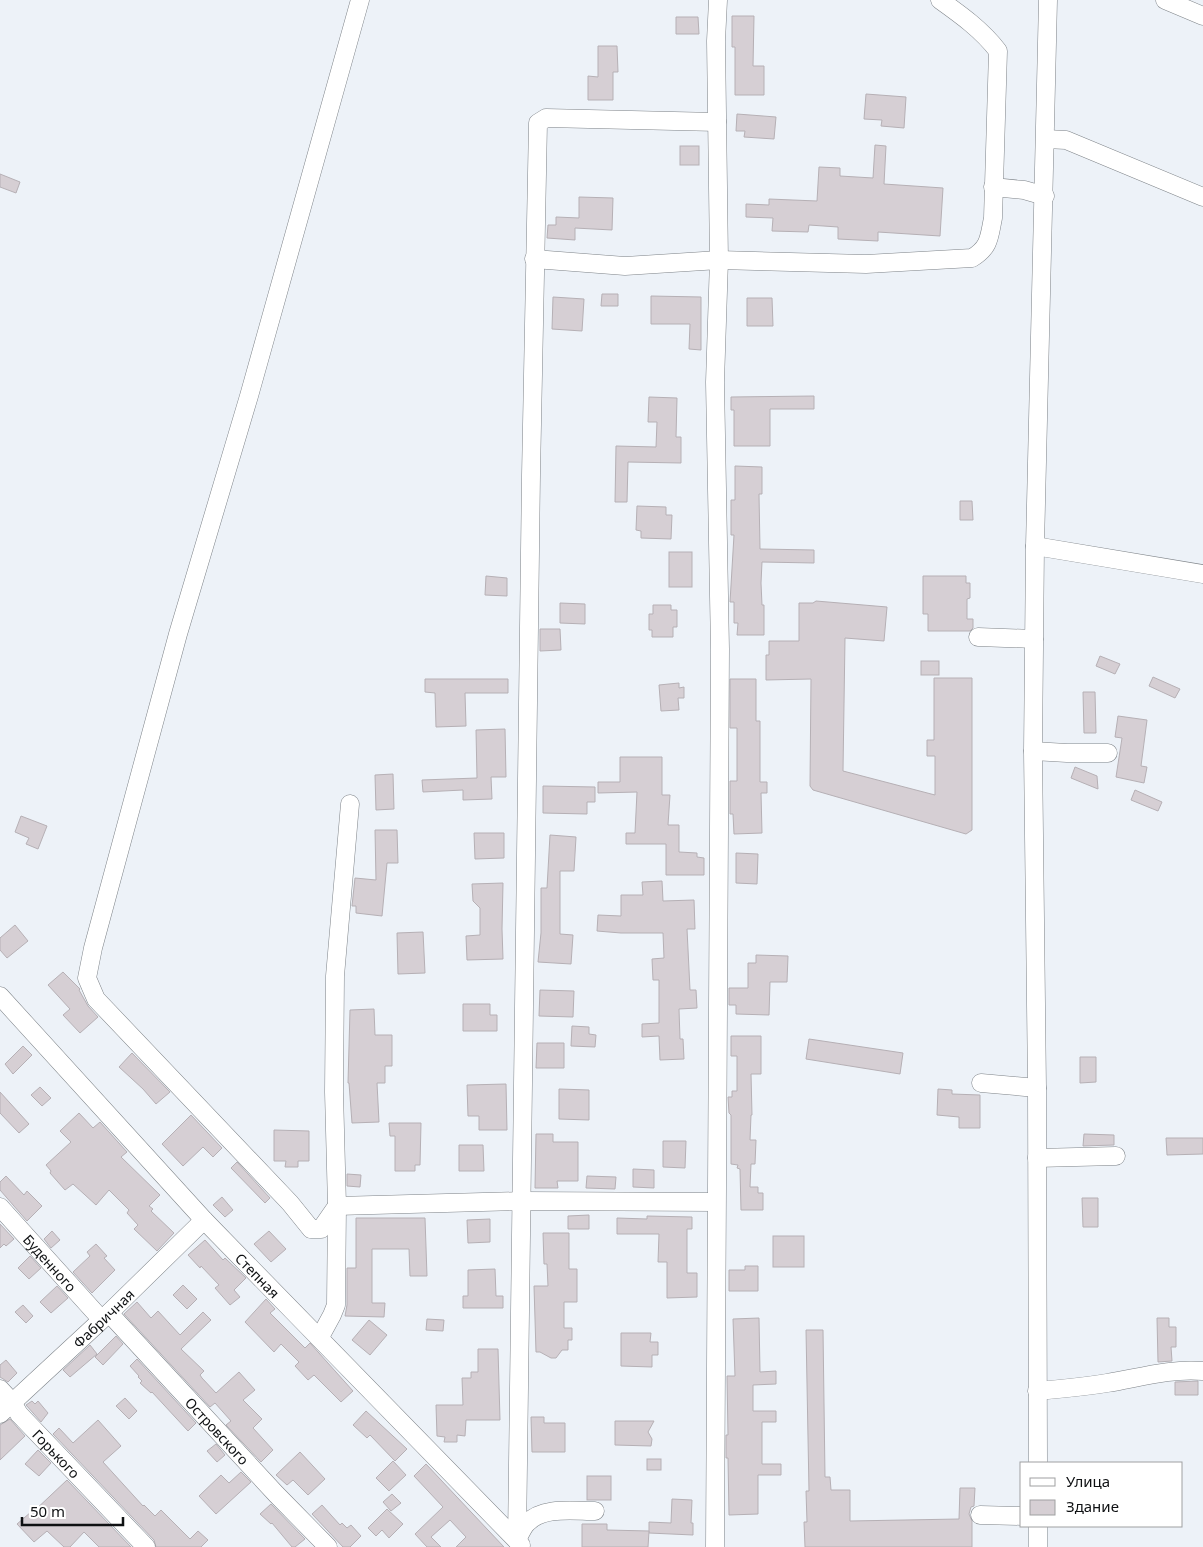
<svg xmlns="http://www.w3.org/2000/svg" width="1203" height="1547" font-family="'Noto Sans',sans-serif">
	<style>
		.building { fill: #d6cfd4; stroke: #b6b0b5 }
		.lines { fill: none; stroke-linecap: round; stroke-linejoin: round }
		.minor-casing { stroke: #7e8388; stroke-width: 19 }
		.minor { stroke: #fff; stroke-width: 18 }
		.labels { text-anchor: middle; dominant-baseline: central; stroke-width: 4.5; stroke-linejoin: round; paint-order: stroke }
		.street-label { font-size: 14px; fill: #0f1113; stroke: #fff }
	</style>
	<rect width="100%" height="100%" fill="#edf2f8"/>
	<g class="building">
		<polygon points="732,16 754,16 753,66 764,66 764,95 735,95 735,47 732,47"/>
		<polygon points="676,17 698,17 699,34 676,34"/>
		<polygon points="598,46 617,46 618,72 613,72 613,100 588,100 588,76 598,77"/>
		<polygon points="866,94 906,97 904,128 881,126 882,120 864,119"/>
		<polygon points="737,114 776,117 774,139 744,137 745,131 736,131"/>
		<polygon points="875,145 886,146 884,184 943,188 940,236 878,232 878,241 838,239 838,227 809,225 808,232 772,231 773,218 746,217 746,204 769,205 769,199 817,201 819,167 840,168 840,176 873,178"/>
		<rect x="680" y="146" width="19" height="19"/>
		<polygon points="0,174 20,182 16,193 0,187"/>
		<polygon points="579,197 613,198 612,230 575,228 575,240 547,238 548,225 556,225 556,217 579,218"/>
		<polygon points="602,294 618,294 618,306 601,306"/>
		<polygon points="651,296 701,297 701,350 689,349 690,324 651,324"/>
		<polygon points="553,297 584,299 582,331 552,329"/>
		<polygon points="747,298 772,298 773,326 747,326"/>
		<polygon points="814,396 814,409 770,409 770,446 734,446 734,410 731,410 731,397"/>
		<polygon points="649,397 677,398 676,437 681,437 681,463 628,462 627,502 615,502 616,446 656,447 657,422 648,422"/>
		<polygon points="735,466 762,467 762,494 759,494 760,549 814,550 814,563 762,562 761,583 762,605 764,605 764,635 737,635 738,623 734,623 734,602 730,602 734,535 731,535 731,500 735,500"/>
		<polygon points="960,501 972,501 973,520 960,520"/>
		<polygon points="637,506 666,507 666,515 672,515 671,539 641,538 641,531 636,530"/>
		<rect x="669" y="552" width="23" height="35"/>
		<polygon points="486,576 507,578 507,596 485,595"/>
		<polygon points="923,576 966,576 966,583 970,583 970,598 967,599 967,619 973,619 973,628 970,631 928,631 928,614 923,614"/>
		<polygon points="816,601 887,607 884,641 845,638 843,771 935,795 935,756 927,756 927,740 934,740 934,678 972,678 972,830 966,834 813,790 810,786 811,679 766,680 766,655 769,655 769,641 799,641 799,603 813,603"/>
		<polygon points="560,603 585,604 585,624 560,623"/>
		<polygon points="653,605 671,605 671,610 677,610 677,627 673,627 673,637 652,637 652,630 649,630 649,614 653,614"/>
		<polygon points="540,629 560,629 561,650 540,651"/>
		<polygon points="1100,656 1120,664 1115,674 1096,666"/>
		<rect x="921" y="661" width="18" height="14"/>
		<polygon points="1153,677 1180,689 1175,698 1149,686"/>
		<polygon points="425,679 508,679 508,693 465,693 466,726 436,727 435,693 425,692"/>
		<polygon points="730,679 756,679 756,721 760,721 760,782 767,782 767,793 761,793 762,833 734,834 733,814 730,814 730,781 737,781 737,728 730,728"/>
		<polygon points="679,683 679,688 684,687 684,698 678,698 679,710 661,711 659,685"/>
		<polygon points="1083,692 1095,692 1096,733 1084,733"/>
		<polygon points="1118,716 1147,720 1141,766 1147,767 1144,783 1116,777 1122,738 1115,737"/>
		<polygon points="505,729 506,777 491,777 492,799 463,800 463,790 423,792 422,780 477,778 476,730"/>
		<polygon points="620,757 662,757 662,795 670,795 668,825 679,825 679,852 697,853 697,857 704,858 704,875 666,875 666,844 626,844 626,833 635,833 637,792 598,793 598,782 620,782"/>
		<polygon points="1075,767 1097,776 1098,789 1071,778"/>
		<polygon points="393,774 394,809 376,810 375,775"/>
		<polygon points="543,786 595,787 595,802 587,802 587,814 543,813"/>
		<polygon points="1135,790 1162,802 1158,811 1131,800"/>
		<polygon points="21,816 47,826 38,849 26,844 29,838 15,832"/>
		<polygon points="375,830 397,830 398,863 387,863 382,916 356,913 356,906 352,906 355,878 376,880"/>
		<polygon points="474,833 504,833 504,858 475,859"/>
		<polygon points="550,835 576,837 574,871 560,871 560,934 573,935 571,964 538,962 541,933 541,888 547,888"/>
		<polygon points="736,853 758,854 757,884 736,883"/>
		<polygon points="662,881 663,901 694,900 695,929 687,929 690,990 696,990 697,1008 679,1009 680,1039 683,1039 684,1059 660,1060 659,1036 642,1037 642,1024 659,1023 659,980 653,980 652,959 664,958 663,933 621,933 597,931 598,915 621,916 621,895 643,895 642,882"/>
		<polygon points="503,883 502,929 503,959 467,960 466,936 480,935 480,908 473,901 472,884"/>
		<polygon points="15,925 28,941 7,958 0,950 0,938"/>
		<polygon points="423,932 425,973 398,974 397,933"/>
		<polygon points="756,955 788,956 787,982 770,982 769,1015 736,1014 736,1005 729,1005 729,988 748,988 748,963 756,963"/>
		<polygon points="63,972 80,989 79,990 88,1006 98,1017 80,1033 63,1015 70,1009 48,985"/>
		<polygon points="540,990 574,991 573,1017 539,1016"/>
		<polygon points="463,1004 490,1004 490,1015 497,1015 497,1031 463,1031"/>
		<polygon points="374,1009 375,1035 392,1035 392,1066 385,1066 385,1083 377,1083 379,1122 352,1123 349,1083 348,1083 350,1010"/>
		<polygon points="572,1026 589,1027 589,1034 596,1035 595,1047 571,1046"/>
		<polygon points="731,1036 761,1036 761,1074 751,1074 752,1115 751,1115 750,1140 756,1140 755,1164 751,1164 750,1187 758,1187 758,1193 763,1193 763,1210 741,1210 740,1169 737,1168 738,1165 731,1164 731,1115 729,1113 728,1097 732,1097 732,1091 737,1091 737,1056 731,1056"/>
		<polygon points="809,1039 903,1053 900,1074 806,1059"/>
		<polygon points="537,1043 564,1043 564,1068 536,1068"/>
		<polygon points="23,1046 32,1055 13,1074 5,1064"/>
		<polygon points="132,1053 170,1092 156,1104 143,1089 119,1067"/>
		<polygon points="1080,1057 1096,1057 1096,1082 1080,1083"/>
		<polygon points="506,1084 507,1130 479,1130 479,1116 468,1116 467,1085"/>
		<polygon points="40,1087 51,1098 42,1106 31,1095"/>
		<polygon points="559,1089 589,1090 589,1120 559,1119"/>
		<polygon points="938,1089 952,1090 952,1094 980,1095 980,1128 959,1128 959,1117 937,1115"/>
		<polygon points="0,1092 29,1124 19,1133 0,1113"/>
		<polygon points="79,1113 93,1128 100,1122 127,1152 121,1157 160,1195 149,1206 153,1209 151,1211 174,1233 157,1251 134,1229 138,1225 127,1213 129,1210 109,1190 96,1205 73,1184 65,1190 50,1173 51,1171 46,1165 71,1142 60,1131"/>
		<polygon points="191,1115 222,1148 213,1157 203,1147 183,1166 162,1144"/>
		<polygon points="389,1123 421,1123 420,1165 415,1165 415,1171 395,1171 395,1136 390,1136"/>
		<polygon points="274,1130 309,1131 309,1161 298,1161 298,1167 285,1167 286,1161 274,1161"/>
		<polygon points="536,1134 553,1134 553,1142 578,1142 578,1181 557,1181 558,1188 535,1188"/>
		<polygon points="1084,1134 1114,1135 1114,1145 1083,1146"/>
		<polygon points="1166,1138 1203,1138 1203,1154 1167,1155"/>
		<polygon points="663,1141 686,1141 685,1168 663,1167"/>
		<polygon points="459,1145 483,1145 484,1171 459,1171"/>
		<polygon points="237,1162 270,1198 265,1203 231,1168"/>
		<polygon points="633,1169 654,1170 654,1188 633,1187"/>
		<polygon points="347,1174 361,1175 360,1187 347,1186"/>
		<polygon points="6,1176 24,1195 27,1191 42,1206 27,1221 0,1190 0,1182"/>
		<polygon points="587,1176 616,1177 615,1189 586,1188"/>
		<polygon points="222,1197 233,1210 225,1217 213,1205"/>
		<polygon points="1082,1198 1098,1198 1098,1227 1083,1227"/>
		<polygon points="589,1215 589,1229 568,1229 568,1216"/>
		<polygon points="647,1216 692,1217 692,1229 687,1229 687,1273 697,1273 697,1297 667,1298 667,1262 658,1262 659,1234 617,1234 617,1218 647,1219"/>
		<polygon points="356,1218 425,1218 427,1276 410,1276 409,1249 372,1249 372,1303 385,1303 384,1317 345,1316 347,1305 347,1268 356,1268"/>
		<polygon points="490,1219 490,1242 468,1243 467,1220"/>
		<polygon points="0,1224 14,1239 6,1246 4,1244 0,1248"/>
		<polygon points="52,1231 60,1240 51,1248 44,1239"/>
		<polygon points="269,1231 286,1249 271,1262 254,1244"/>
		<polygon points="543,1233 569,1233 569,1269 577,1269 577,1302 564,1302 564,1328 572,1328 572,1340 568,1340 568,1350 562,1350 556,1358 551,1358 540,1352 536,1352 534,1286 548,1286 547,1264 544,1264"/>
		<rect x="773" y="1236" width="31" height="31"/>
		<polygon points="205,1240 223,1260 225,1258 246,1278 234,1290 240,1297 230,1305 215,1288 219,1285 201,1266 200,1268 188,1255"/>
		<polygon points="96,1244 107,1256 104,1258 115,1270 92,1293 73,1272 90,1256 87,1252"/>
		<polygon points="30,1256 41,1268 29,1279 18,1268"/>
		<polygon points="745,1266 758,1266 758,1291 729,1291 729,1270 745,1270"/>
		<polygon points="495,1269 496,1296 503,1296 503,1308 463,1308 463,1296 468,1296 468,1270"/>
		<polygon points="183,1285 197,1299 187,1309 173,1295"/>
		<polygon points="57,1286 68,1298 51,1313 40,1302"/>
		<polygon points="266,1299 275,1309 270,1313 305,1348 310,1343 353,1391 341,1402 314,1375 308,1380 295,1366 299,1362 281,1344 274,1352 245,1322"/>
		<polygon points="137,1302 151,1318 158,1311 180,1335 203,1312 211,1320 181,1349 204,1371 200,1375 202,1378 216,1393 239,1372 255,1390 243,1400 262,1419 253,1428 273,1450 261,1462 226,1425 231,1421 215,1403 210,1407 124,1314"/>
		<polygon points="23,1305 33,1316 26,1323 15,1312"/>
		<polygon points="759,1318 760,1372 776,1371 776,1384 753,1385 753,1411 776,1411 776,1422 762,1422 762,1464 781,1464 781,1475 758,1475 758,1514 729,1515 728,1458 726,1458 726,1435 728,1435 727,1376 735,1376 733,1319"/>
		<polygon points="1157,1318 1169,1318 1169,1327 1176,1327 1176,1347 1171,1347 1172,1361 1158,1362"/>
		<polygon points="427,1319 444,1320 443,1331 426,1330"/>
		<polygon points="369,1320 387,1335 370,1355 352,1340"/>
		<polygon points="806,1330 823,1330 825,1477 830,1477 831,1490 850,1490 850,1521 959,1519 960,1488 975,1488 974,1506 971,1507 969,1514 972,1521 972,1547 805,1547 804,1522 807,1522 806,1491 809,1491"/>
		<polygon points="621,1333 651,1333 650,1342 658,1342 658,1355 652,1355 652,1367 621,1366"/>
		<polygon points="116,1336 123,1344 103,1365 95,1357"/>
		<polygon points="90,1345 97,1354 70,1377 63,1370"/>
		<polygon points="478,1349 498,1349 500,1420 466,1420 465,1436 457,1435 457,1442 444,1442 445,1437 437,1436 436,1405 463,1405 462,1378 471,1378 471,1372 478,1372"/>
		<polygon points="137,1359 196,1423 188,1431 152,1392 151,1393 140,1383 142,1381 138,1377 139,1376 130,1366"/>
		<polygon points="6,1360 17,1373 8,1382 0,1377 0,1365"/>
		<polygon points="1198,1381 1198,1395 1175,1395 1175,1382"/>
		<polygon points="125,1398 137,1411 129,1419 116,1406"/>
		<polygon points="32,1401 35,1404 38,1401 48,1413 41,1422 26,1405"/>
		<polygon points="366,1411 407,1449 395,1461 370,1435 367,1438 353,1425"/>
		<polygon points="531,1417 544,1417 544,1423 565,1423 565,1452 532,1452"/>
		<polygon points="10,1419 25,1436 0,1460 0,1425"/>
		<polygon points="98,1420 121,1446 103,1462 143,1506 144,1505 155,1516 161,1510 190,1539 198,1531 208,1540 201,1547 156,1547 154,1540 53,1434 59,1428 73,1443"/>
		<polygon points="615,1421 654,1421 648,1432 652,1439 651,1446 615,1445"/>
		<polygon points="216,1444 225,1455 217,1462 207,1451"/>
		<polygon points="38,1450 51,1463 39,1476 25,1464"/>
		<polygon points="300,1452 325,1479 308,1495 293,1480 287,1485 276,1475"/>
		<rect x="647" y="1459" width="14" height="11"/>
		<polygon points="393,1461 406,1475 389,1491 376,1478"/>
		<polygon points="426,1464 456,1496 504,1547 456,1547 466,1537 450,1520 431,1537 441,1547 427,1547 415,1534 443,1507 414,1476"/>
		<polygon points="241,1472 251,1482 216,1514 199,1496 221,1475 229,1483"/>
		<rect x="587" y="1476" width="24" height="24"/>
		<polygon points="67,1480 131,1547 99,1547 84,1532 70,1547 64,1547 47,1531 34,1542 17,1524 31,1512 32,1513"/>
		<polygon points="392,1494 401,1503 391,1511 383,1502"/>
		<polygon points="672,1499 692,1500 691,1523 693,1523 693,1535 649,1533 649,1522 671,1523"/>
		<polygon points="271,1504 305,1539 295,1547 292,1547 272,1523 271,1524 260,1514"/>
		<polygon points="322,1505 340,1525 342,1523 347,1528 351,1525 361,1536 350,1547 343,1547 312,1514"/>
		<polygon points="387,1509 403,1524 389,1538 382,1530 376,1536 368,1528"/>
		<polygon points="582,1524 607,1524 607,1530 649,1531 648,1547 582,1547"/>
	</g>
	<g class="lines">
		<defs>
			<g id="minor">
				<polyline points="360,0 249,396 178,634 93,948 87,978 96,999 290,1203 311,1229 321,1229 337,1206 523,1201 716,1202"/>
				<polyline points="1165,0 1203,16"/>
				<polyline points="1046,139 1066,140 1203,197"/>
				<polyline points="993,187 1024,190 1045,196"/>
				<path d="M534 259 625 266 719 260 866 264 972 258C990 247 989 237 993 218L998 51C982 30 961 15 940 0"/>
				<polyline points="1035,546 1203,574"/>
				<polyline points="978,637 1034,639"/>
				<polyline points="1033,751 1067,753 1108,753"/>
				<path id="s1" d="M0 996 204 1220 521 1545"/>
				<polyline points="981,1083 1037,1088"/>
				<polyline points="1037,1158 1116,1156"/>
				<path id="s2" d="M0 1207 101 1319"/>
				<path id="s3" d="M109 1313 276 1494 328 1547"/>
				<polyline points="320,1337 332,1315 336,1305 337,1206 334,1092 335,976 350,804"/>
				<path id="s4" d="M0 1389 12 1402 19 1414 146 1547"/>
				<path d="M1037 1391C1060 1389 1083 1387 1107 1383 1138 1378 1171 1368 1203 1371"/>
				<path id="s5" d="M0 1414 109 1313 204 1220"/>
				<polyline points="1038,1463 1037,1088 1033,751 1035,546 1048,0"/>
				<polyline points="980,1515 1022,1516"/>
				<polyline points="1038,1526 1038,1547"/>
				<polyline points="517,1540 531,475 538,123 546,118 717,122"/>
				<path d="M517 1540C520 1534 523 1527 527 1523 543 1506 574 1511 595 1511"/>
				<polyline points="715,1547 720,649 715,382 719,260 716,41 718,0"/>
			</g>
		</defs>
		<use href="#minor" class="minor-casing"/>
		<use href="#minor" class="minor"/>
	</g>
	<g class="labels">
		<g class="street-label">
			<text stroke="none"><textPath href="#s2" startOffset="75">Буденного</textPath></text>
			<text stroke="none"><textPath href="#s1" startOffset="380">Степная</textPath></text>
			<text stroke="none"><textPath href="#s5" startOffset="141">Фабричная</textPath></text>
			<text stroke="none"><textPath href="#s3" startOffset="160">Островского</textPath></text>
			<text stroke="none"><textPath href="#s4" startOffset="86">Горького</textPath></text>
		</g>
	</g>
	<rect x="1020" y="1462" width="162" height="65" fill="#ffffff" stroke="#9fa0a1"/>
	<rect x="1030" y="1478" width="25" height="8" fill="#ffffff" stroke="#9fa0a1"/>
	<text x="1066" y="1487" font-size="15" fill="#0f1113">Улица</text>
	<rect x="1030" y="1500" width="25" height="15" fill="#d6cfd4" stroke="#9fa0a1"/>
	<text x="1066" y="1512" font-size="15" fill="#0f1113">Здание</text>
	<path d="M22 1517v8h101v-8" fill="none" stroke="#0f1113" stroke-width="2.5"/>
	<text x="30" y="1517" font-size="15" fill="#0f1113" stroke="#ffffff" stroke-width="4" paint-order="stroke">50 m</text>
</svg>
